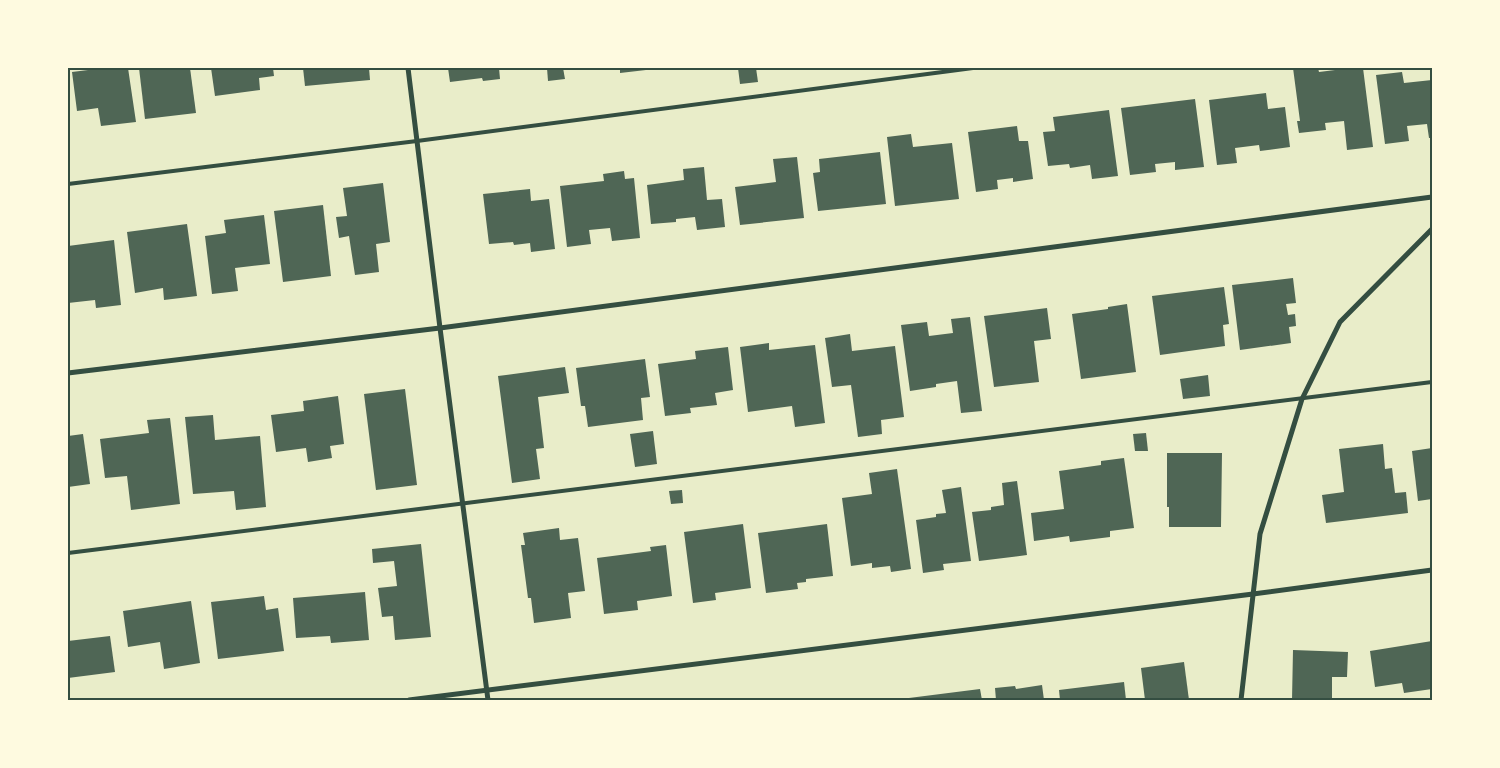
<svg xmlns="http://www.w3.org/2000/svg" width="1500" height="768" font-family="Merriweather,serif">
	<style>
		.building { fill: #4f6655 }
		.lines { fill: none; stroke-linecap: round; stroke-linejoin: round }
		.service { stroke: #344e41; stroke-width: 4 }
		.minor { stroke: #344e41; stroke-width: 5 }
		.neatline { fill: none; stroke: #344e41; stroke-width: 2 }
	</style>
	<rect width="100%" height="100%" fill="#e9edc9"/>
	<g class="building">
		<polygon points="104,68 128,68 136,122 101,126 98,108 77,111 72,72"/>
		<polygon points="139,68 190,68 196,113 145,119"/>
		<polygon points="211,68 273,68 274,76 259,78 260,90 215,96"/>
		<polygon points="303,68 369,68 370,80 305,86"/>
		<polygon points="448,68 499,68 500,79 483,81 482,78 450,82"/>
		<polygon points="547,68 563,68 565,79 548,81"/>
		<polygon points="620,68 645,68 646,70 620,73"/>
		<polygon points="738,68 756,68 758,82 740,84"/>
		<polygon points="1293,68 1318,68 1319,72 1351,68 1363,68 1373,147 1347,150 1344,121 1325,123 1326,130 1299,133 1297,121 1300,121"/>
		<polygon points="1402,72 1404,83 1432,80 1432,138 1429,138 1427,124 1407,126 1409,141 1385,144 1376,75"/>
		<polygon points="1266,93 1268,109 1285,107 1290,147 1260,151 1259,145 1235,148 1237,163 1217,165 1209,100"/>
		<polygon points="1195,99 1204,167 1175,170 1175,162 1155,164 1156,172 1130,175 1121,108"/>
		<polygon points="1109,110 1118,176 1092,179 1090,165 1070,168 1069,164 1048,166 1043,132 1055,131 1053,117"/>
		<polygon points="1017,126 1019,141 1028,141 1033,179 1013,182 1013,178 997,180 998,189 976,192 968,132"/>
		<polygon points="911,134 913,147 952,143 959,199 895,206 887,137"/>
		<polygon points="880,152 886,204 818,211 813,173 820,172 819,159"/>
		<polygon points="797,157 804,218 740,225 735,187 776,182 773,159"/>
		<polygon points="704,167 707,200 722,199 725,227 697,230 695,217 676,219 676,222 651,224 647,185 684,180 683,169"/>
		<polygon points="624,171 625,179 634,178 640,238 612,241 610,228 589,230 591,244 567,247 560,186 604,181 603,174"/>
		<polygon points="383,183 390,242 376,244 379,272 355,275 349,236 339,238 336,217 347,216 343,188"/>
		<polygon points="530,189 531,201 549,199 555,249 531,252 530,243 514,245 513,242 489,244 483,194"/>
		<polygon points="323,205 331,276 283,282 274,211"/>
		<polygon points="264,215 270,264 235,268 238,291 212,294 205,236 226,233 224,220"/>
		<polygon points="187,224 197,296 164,300 163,288 135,293 127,232"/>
		<polygon points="114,240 121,305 96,308 95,300 68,303 68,246"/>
		<polygon points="1293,278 1296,303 1286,304 1288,315 1295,314 1296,326 1289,327 1291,343 1240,350 1232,285"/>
		<polygon points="1224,287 1229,324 1223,325 1225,346 1160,355 1152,296"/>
		<polygon points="1127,304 1136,372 1081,379 1072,314 1108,309 1108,307"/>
		<polygon points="1047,308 1051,339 1034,341 1039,382 994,387 984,316"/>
		<polygon points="970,317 982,411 961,413 957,381 936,384 936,387 910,391 901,325 927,322 929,336 953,333 951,319"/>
		<polygon points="850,334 852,351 895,346 904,417 881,420 882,434 858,437 851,385 832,387 825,338"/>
		<polygon points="769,343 769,350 815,345 825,423 795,427 792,406 748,412 740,347"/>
		<polygon points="728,347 733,390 715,393 717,405 690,408 691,413 665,416 658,364 696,359 695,351"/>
		<polygon points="645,359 650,397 641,398 643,420 588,427 585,406 581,406 576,368"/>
		<polygon points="565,367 569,393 538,397 544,448 536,449 540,479 512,483 498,376"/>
		<polygon points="1208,375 1210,396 1183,399 1180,379"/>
		<polygon points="405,389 417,485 376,490 364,394"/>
		<polygon points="338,396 344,444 330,446 332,458 308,462 306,448 276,452 271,415 304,411 303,401"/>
		<polygon points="213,415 215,440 260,436 266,507 236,510 234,491 193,494 185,417"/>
		<polygon points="170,418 180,504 131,510 127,476 105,478 100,439 149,433 147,420"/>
		<polygon points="653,431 657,464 635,467 630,434"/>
		<polygon points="1146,433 1148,451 1135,451 1133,434"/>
		<polygon points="83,434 90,484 68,487 68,436"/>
		<polygon points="1383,444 1385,469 1392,468 1395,493 1406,492 1408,513 1326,523 1322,495 1344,492 1339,449"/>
		<polygon points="1432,448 1432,499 1418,501 1412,451"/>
		<polygon points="1167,453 1222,453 1221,527 1169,527 1169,507 1167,507"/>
		<polygon points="1124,458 1134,528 1110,531 1110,537 1070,542 1069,536 1034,541 1031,513 1064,509 1059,471 1101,465 1101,461"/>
		<polygon points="897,469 911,569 891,572 890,566 872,568 872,563 851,566 842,498 872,494 869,473"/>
		<polygon points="1017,481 1027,555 979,561 972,512 991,510 991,507 1004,505 1002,483"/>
		<polygon points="961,487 971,561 943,564 944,570 923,573 916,520 936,517 936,514 946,513 942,490"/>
		<polygon points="682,490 683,503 671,504 669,491"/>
		<polygon points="743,524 751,588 715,593 716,600 693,603 684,532"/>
		<polygon points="827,524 833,576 806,579 806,582 797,583 798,589 766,593 758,533"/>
		<polygon points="559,528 560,540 578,538 585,591 568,593 571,618 534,623 531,598 528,598 521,545 525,545 523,533"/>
		<polygon points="421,544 431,637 395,640 393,616 382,617 378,588 397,586 394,561 373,563 372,549"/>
		<polygon points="666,545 672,596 637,601 638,610 604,614 597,558 651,551 650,547"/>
		<polygon points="365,592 369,640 331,643 330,636 296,638 293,598"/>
		<polygon points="264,596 266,610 278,608 284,651 218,659 211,602"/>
		<polygon points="191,601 200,663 164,669 160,642 128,647 123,611"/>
		<polygon points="110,636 115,672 68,678 68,641"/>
		<polygon points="1432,641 1432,689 1404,693 1402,683 1375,687 1370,651"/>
		<polygon points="1293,650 1348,652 1347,677 1332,677 1332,700 1292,700"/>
		<polygon points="1184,662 1189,700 1145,700 1141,668"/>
		<polygon points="1124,682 1126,700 1060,700 1059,690"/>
		<polygon points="1042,685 1044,700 996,700 995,688 1015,686 1016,689"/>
		<polygon points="980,689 982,700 902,700 901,699"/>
	</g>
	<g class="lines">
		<g class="service">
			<polyline points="68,184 417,141 973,68"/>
			<polyline points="68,553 1432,382"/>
		</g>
		<g class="minor">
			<polyline points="408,68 440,328 488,700"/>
			<polyline points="68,373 440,328 1432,197"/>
			<polyline points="409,700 1253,594 1432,570"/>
			<polyline points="1241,700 1260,534 1302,399 1340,322 1432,229"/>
		</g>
	</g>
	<rect width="1500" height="768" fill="none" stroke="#fefae0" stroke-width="138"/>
	<rect x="69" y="69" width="1362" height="630" class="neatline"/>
</svg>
